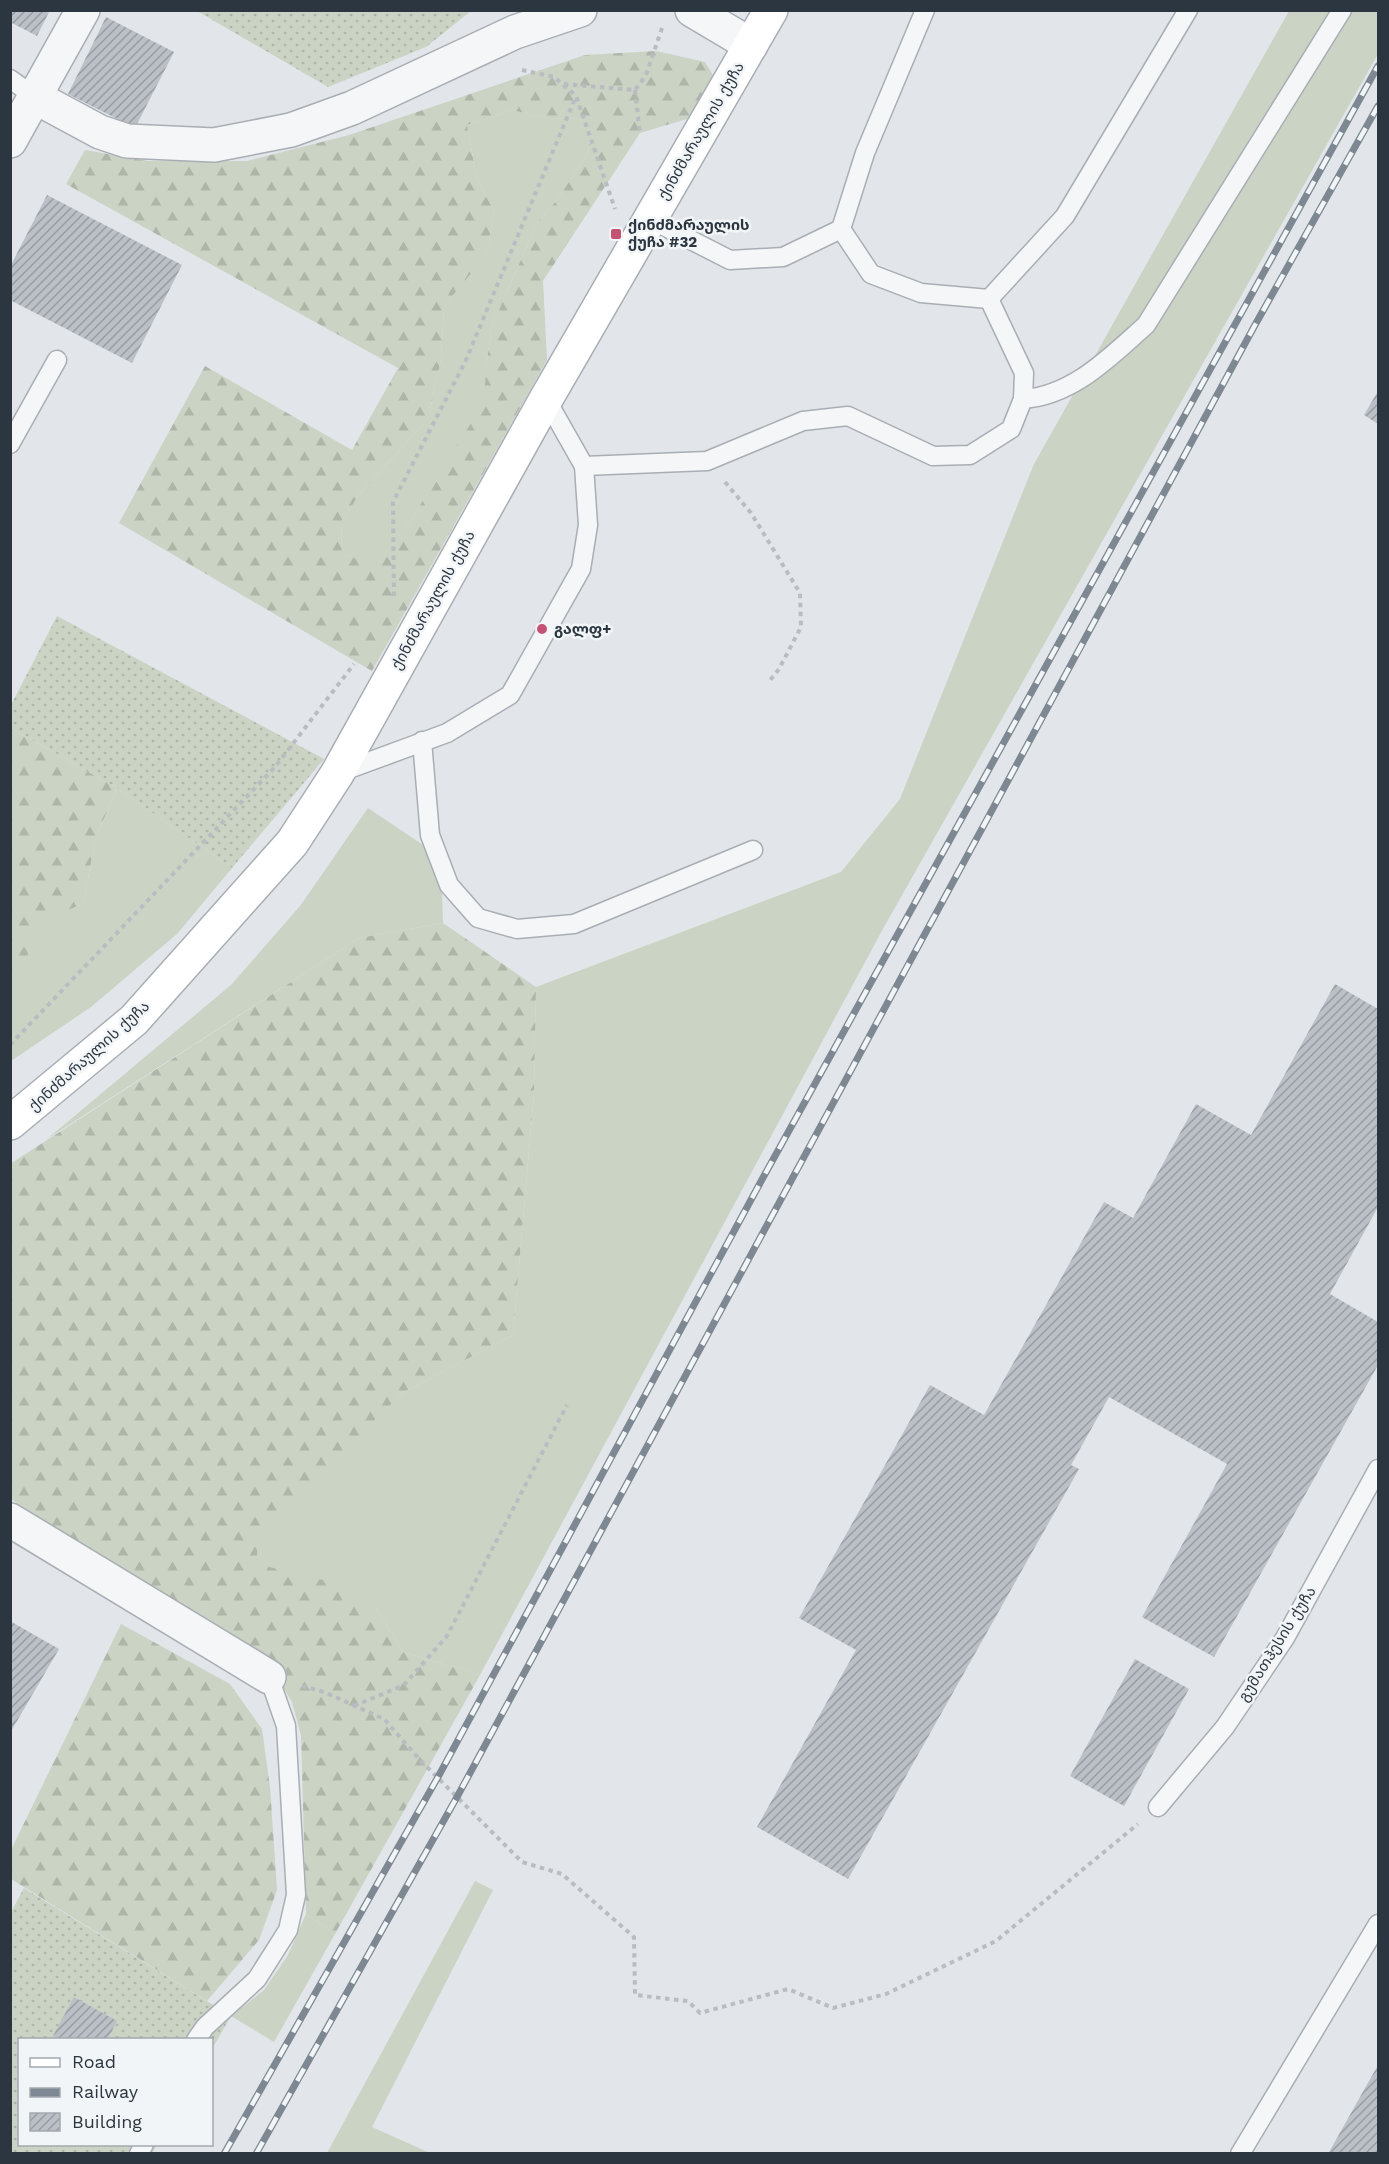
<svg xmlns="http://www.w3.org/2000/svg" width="1389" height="2164" font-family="'Work Sans','Noto Sans Georgian',sans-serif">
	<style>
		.grass { fill: #cad3c4 }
		.forest { fill: url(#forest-firs); fill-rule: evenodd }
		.garden { fill: url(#garden-dots) }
		.building { fill: url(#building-hatch) }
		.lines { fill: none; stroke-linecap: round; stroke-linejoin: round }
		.lane-casing { stroke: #a8aeb4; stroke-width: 21 }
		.street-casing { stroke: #a8aeb4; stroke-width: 36 }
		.secondary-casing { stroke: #a8aeb4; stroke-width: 36 }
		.path { stroke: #b9bcc1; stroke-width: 4; stroke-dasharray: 4.5 4.5; stroke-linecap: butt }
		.lane { stroke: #f5f6f8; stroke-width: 18 }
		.street { stroke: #f5f6f8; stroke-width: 33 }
		.secondary { stroke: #fff; stroke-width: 33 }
		.rail-casing { stroke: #7d8892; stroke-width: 7 }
		.rail { stroke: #f2f5f7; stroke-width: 4.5; stroke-dasharray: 14; stroke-linecap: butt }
		.poi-dot { fill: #c45273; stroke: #f2f5f7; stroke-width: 2 }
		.labels { text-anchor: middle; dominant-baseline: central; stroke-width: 5; stroke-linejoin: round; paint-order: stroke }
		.street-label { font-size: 15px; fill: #2c3640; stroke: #f2f5f7 }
		.poi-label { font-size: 15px; font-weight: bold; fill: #2c3640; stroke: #f2f5f7; text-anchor: start }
	</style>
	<defs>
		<pattern id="forest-firs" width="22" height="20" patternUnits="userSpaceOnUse" patternTransform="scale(1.5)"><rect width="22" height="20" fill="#cad3c4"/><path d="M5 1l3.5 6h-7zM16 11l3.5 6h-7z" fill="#aeb6a9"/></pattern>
		<pattern id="garden-dots" width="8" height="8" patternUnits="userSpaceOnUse" patternTransform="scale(1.5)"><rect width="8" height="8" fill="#cad3c4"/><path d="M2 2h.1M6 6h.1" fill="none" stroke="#aeb6a9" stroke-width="1.8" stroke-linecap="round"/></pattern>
		<pattern id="building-hatch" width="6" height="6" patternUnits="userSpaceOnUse" patternTransform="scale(1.5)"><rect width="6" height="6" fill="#bac0c6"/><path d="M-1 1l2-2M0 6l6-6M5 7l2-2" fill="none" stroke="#979da2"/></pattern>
	</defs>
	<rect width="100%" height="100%" fill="#e2e6ea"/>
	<g class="grass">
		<polygon points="1289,11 1378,11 1378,54 884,927 480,1675 403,1652 377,1609 256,1564 257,1533 404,1392 513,1335 534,1093 536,987 841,872 900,799 1034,464"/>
		<polygon points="512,110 549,119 578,118 591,132 588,153 557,200 537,223 492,326 486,367 485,402 409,523 368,562 342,555 341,522 359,495 428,419 441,360 444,306 487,253 494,211 477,179 467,125"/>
		<polygon points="117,788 232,868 177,934 91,1007 11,1061 10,979 30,952 44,919 83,904 96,837"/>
		<polygon points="368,808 441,857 443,923 359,938 47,1139 231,985 300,906"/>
		<polygon points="475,1881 493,1890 372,2127 430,2153 327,2153"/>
		<polygon points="306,1914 335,1934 274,2042 231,2016 264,1990 288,1955"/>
	</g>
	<g class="forest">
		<path d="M656 51 705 62 713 75 690 118 640 133 543 281 547 360 372 671 119 523 205 366 352 450 398 368 66 184 85 150 148 161H247L349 135 585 55ZM512 110 549 119 578 118 591 132 588 153 557 200 537 223 492 326 486 367 484 402 409 523 368 561 342 555 341 522 359 495 428 419 441 360 444 306 487 254 494 211 477 179 467 125Z"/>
		<polygon points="11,728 117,788 96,837 83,904 45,919 30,952 11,979"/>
		<polygon points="443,923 536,987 534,1093 513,1335 404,1392 257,1534 257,1564 344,1585 377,1609 403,1652 480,1675 335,1934 306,1914 301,1735 292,1702 265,1658 156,1593 11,1499 10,1164 359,938"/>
		<polygon points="121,1624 230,1684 262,1729 270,1787 277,1890 259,1940 207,2001 11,1879 11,1850"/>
	</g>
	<g class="garden">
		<polygon points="197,11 471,11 426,47 328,87"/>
		<polygon points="57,616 324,759 232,868 117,788 11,728 11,705"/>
		<polygon points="24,1888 231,2016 212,2049 212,2040 20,2040 20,2144 157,2145 152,2153 11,2153 10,1914"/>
	</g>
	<g class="building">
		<polygon points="10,10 50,10 37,36 10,22"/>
		<polygon points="106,17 174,52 135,128 68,94"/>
		<polygon points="47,195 182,265 132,363 10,300 10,267"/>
		<polygon points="1378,391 1378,424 1364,415"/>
		<polygon points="1335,984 1378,1009 1378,1207 1330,1294 1378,1322 1378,1365 1214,1657 1142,1617 1227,1464 1109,1397 1071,1465 1079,1469 848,1879 757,1827 856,1650 799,1618 930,1385 984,1415 1104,1202 1133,1218 1196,1104 1251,1135"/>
		<polygon points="10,1621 59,1649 10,1733"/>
		<polygon points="1135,1659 1189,1689 1124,1806 1070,1776"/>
		<polygon points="74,1997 117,2021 107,2040 59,2040 53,2036"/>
		<polygon points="1378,2065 1378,2154 1328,2154"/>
	</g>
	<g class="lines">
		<defs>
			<g id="lane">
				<polyline points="925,10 865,153 841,229 871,274 921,293 989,299 1065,216 1188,10"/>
				<polyline points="10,79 35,97"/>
				<polyline points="650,219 730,260 783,257 841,229"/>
				<path d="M1023 399C1073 396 1111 356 1146 325L1342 10"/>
				<polyline points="10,444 57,360"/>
				<polyline points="584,466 707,461 803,421 848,416 933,456 970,455 1011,429 1023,399 1024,373 989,299"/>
				<polyline points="422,741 430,835 449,885 478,918 517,929 574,924 753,850"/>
				<polyline points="338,773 447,733 510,695 581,569 588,525 584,466 546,399"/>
				<polyline points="1158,1807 1225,1727 1285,1638 1378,1469"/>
				<polyline points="196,2040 205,2027 257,1979 288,1930 296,1895 286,1726 269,1677"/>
				<polyline points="139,2154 144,2144"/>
				<polyline points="1240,2154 1378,1924"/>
			</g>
			<g id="street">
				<polyline points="692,10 751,45"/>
				<polyline points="35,97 100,132 127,141 214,145 291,130 352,108 515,32 580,10"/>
				<polyline points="10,141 83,10"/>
				<polyline points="10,1520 269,1677"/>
			</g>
			<polyline id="secondary" points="10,1123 134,1020 292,843 337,774 546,399 771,10"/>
		</defs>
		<use href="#lane" class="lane-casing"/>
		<use href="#street" class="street-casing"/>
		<use href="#secondary" class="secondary-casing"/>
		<g class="path">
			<polyline points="522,70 554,77 576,96 615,209"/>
			<polyline points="564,84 635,90 646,75 662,28"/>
			<polyline points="635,90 640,133"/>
			<polyline points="725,482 751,513 800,593 801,627 779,669 768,683"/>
			<polyline points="394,596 393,502 466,360 576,96"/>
			<polyline points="10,1045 275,767 354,664"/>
			<polyline points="302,1686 324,1692 384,1719 421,1761 522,1862 562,1874 634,1937 635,1995 688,2001 700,2013 788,1989 833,2008 886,1994 996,1941 1138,1824"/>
			<polyline points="354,1706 404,1685 447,1636 567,1405"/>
		</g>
		<use href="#lane" class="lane"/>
		<use href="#street" class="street"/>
		<use href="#secondary" class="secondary"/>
		<defs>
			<g id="rail">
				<polyline points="224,2154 438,1777 765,1174 1378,66"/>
				<polyline points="256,2154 457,1797 1255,325 1378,106"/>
			</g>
		</defs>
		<use href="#rail" class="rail-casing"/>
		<use href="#rail" class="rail"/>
	</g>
	<g class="poi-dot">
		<rect x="610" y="228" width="12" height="12" rx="3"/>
		<circle cx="542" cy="629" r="6"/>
	</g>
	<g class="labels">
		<g class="street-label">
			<text transform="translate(701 131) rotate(-60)">ქინძმარაულის ქუჩა</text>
			<text transform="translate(433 600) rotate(-61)">ქინძმარაულის ქუჩა</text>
			<text transform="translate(89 1056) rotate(-42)">ქინძმარაულის ქუჩა</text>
			<text transform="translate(1277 1644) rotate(-58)">გუმათჰესის ქუჩა</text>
		</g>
		<g class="poi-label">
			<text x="628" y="225">ქინძმარაულის<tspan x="628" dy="17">ქუჩა #32</tspan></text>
			<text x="554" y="629">გალფ+</text>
		</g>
	</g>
	<rect width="1389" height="2164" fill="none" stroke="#2c3640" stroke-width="24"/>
	<rect x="18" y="2038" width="195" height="108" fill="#f2f5f7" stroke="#a3a9ae" stroke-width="1.5"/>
	<rect x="30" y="2058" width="30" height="9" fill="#ffffff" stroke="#a3a9ae" stroke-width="1.5"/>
	<text x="72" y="2068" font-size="18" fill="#2c3640">Road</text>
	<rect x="30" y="2088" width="30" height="9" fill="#7d8892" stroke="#a3a9ae" stroke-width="1.5"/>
	<text x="72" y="2098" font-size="18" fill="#2c3640">Railway</text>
	<rect x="30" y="2113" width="30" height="18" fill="url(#building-hatch)" stroke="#a3a9ae" stroke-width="1.5"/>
	<text x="72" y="2128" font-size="18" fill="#2c3640">Building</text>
</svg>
